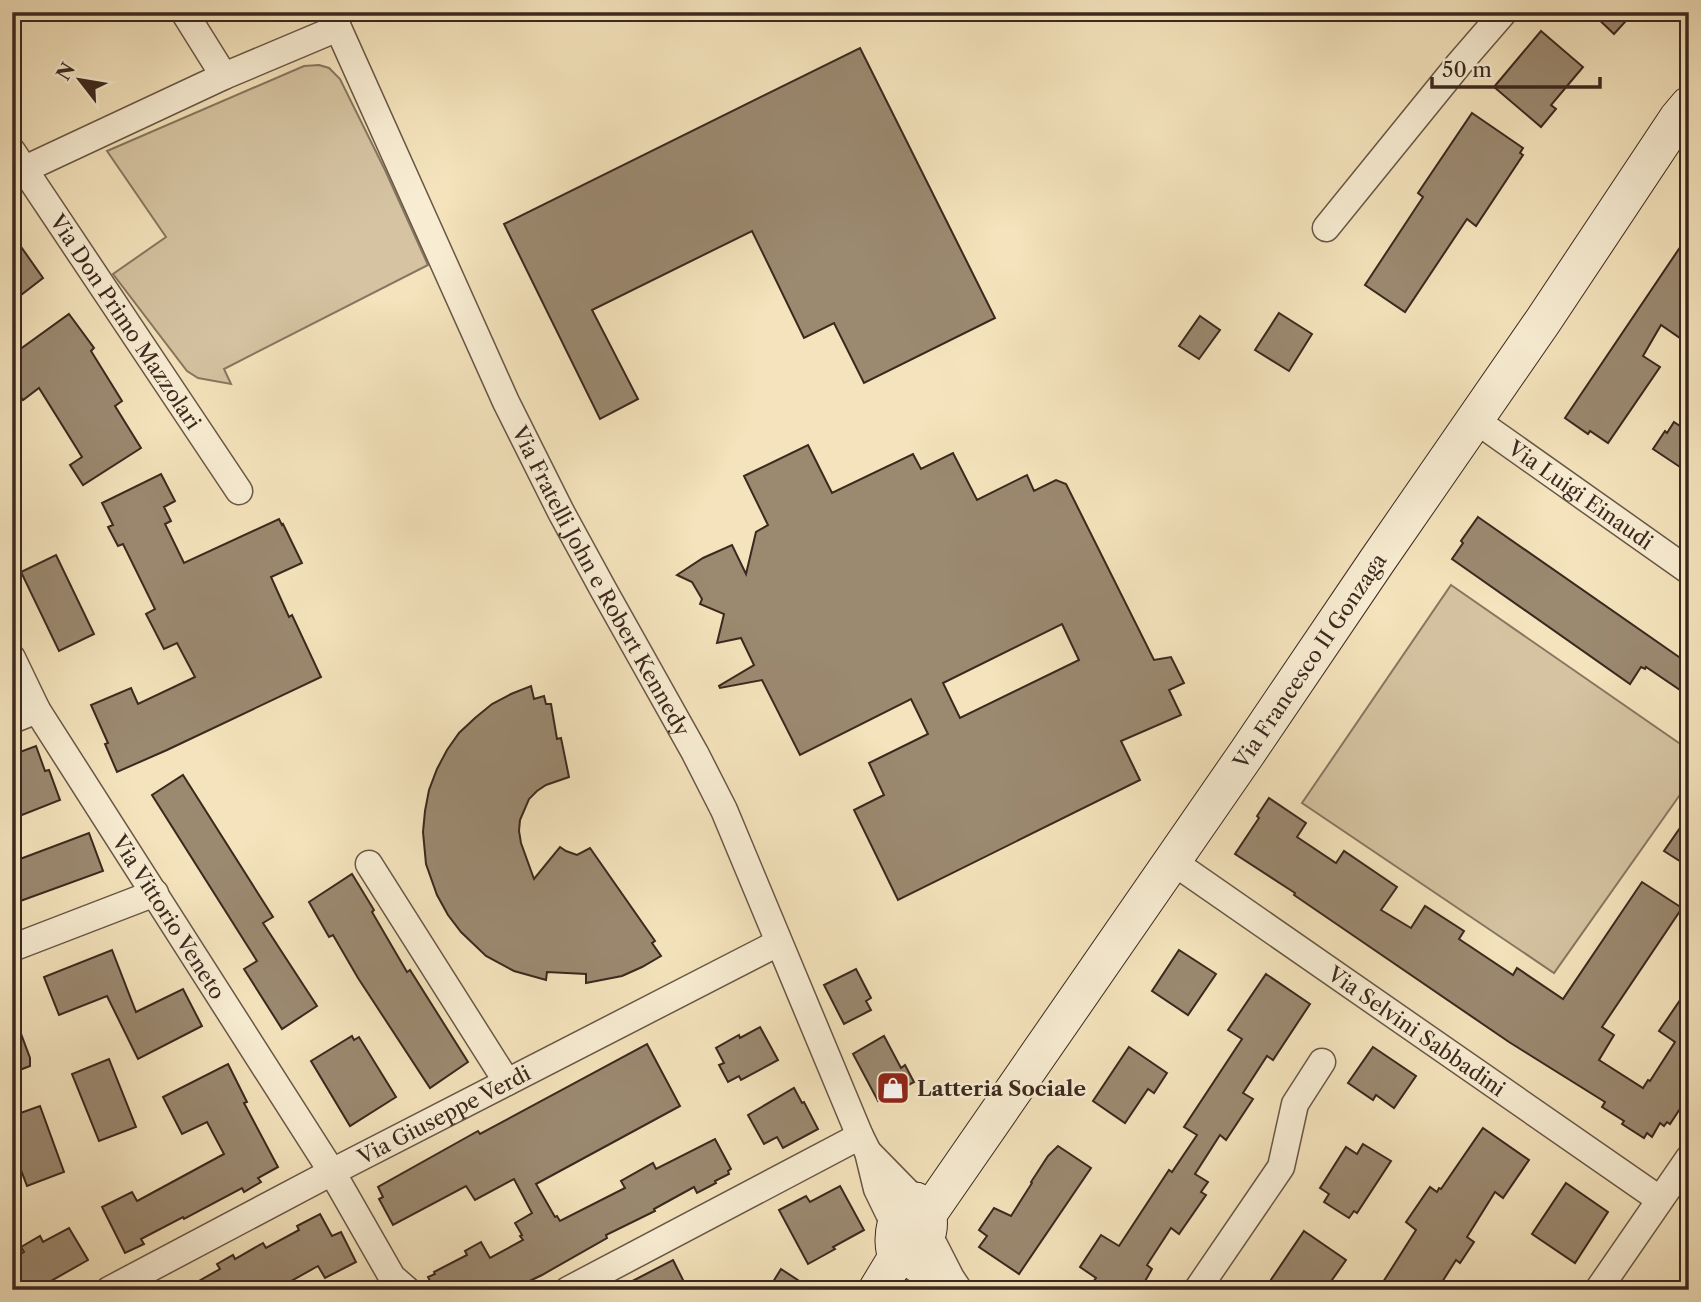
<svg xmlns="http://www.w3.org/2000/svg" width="1701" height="1302" font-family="'Libre Caslon Text',serif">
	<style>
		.green { fill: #d5c3a1; stroke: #887660; stroke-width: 2 }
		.building { fill: #9b8970; stroke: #3b281e; stroke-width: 2; fill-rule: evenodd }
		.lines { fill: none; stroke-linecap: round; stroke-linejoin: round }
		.street-casing { stroke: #695746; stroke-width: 29 }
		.secondary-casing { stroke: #3b281e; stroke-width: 39 }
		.street { stroke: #f8edd3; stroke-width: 26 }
		.secondary { stroke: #f8edd3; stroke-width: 37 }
		.labels { text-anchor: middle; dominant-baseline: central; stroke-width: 5; stroke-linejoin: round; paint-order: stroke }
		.street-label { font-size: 21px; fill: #3b281e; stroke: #f8edd3 }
		.poi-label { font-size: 21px; font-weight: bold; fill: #3b281e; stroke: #f8edd3; text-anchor: start }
	</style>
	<rect width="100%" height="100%" fill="#f4e3bc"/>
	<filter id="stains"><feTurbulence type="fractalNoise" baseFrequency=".00286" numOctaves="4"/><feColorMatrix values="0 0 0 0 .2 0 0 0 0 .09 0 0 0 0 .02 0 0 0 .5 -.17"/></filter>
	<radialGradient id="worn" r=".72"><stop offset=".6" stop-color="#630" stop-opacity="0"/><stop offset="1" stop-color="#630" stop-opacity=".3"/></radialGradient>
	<g class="green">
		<polygon points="319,65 329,68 340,79 385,170 428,265 224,369 231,384 198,378 187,371 113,274 166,237 107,151 304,66"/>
		<polygon points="1451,585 1689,750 1689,782 1554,973 1302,803"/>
	</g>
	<g class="building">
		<polygon points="1591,12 1634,12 1614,34"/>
		<polygon points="1541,31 1583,67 1551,105 1556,109 1541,127 1494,87"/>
		<polygon points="860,48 995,318 864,383 834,323 804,338 752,231 592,310 638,399 600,419 504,224"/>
		<polygon points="1472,113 1523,148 1520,153 1523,155 1476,226 1467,219 1405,312 1365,285 1423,197 1418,193"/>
		<polygon points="12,234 43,278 12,302"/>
		<polygon points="1689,234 1689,325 1680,338 1661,325 1643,356 1660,367 1608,443 1590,431 1588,434 1565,418"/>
		<polygon points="1279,313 1312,334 1289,371 1255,350"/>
		<polygon points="69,314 94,348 91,351 122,401 115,406 141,448 83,485 70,465 82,457 39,388 23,400 12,385 12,355"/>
		<polygon points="1200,316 1220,330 1199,359 1179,346"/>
		<polygon points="1674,422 1689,432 1689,473 1653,449 1665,431 1667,433"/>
		<path d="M808 445 832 493 913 454 921 469 953 453 977 500 1027 475 1034 491 1056 480 1066 484 1154 660 1171 657 1184 683 1169 690 1181 715 1121 741 1140 780 898 900 854 810 884 795 869 763 928 734 911 699 800 755 762 680 720 688 719 686 754 665 741 638 717 643 724 614 700 604 702 599 692 582 677 575 703 558 732 545 746 574 756 532 768 525 744 476ZM1062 624 1079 660 960 718 943 683Z"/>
		<polygon points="161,474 175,501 164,507 171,521 165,524 184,563 279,519 282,525 283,524 302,563 271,577 289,617 292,615 321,677 167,750 117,772 105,744 108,743 91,705 131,688 138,704 195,677 177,643 164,649 146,614 155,609 123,544 118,546 108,527 113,525 102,503"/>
		<polygon points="1478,517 1689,664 1689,696 1646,667 1645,669 1641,667 1630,684 1452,559 1463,543 1461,541"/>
		<polygon points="56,555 94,634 59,651 21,572"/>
		<polygon points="531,686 534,699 544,696 546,704 551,704 557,739 561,738 569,777 546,785 537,791 529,799 520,820 519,831 521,843 534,879 560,847 566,851 577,855 590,848 655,941 652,943 661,956 642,967 622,976 586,983 586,974 547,972 546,980 514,971 486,956 461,932 448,915 437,895 426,864 423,832 425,811 429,790 437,769 447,750 459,733 475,718 492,704 511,694"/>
		<polygon points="36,746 45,771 49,770 60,800 17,817 12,804 12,755"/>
		<polygon points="183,775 273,917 263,923 317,1006 282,1029 244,969 257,961 152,795"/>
		<polygon points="1269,798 1306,823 1297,837 1336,863 1344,851 1397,887 1381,910 1411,928 1425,906 1464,931 1459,939 1513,975 1517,968 1563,999 1642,882 1682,908 1602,1027 1614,1035 1599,1060 1643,1088 1648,1080 1650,1081 1675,1042 1659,1031 1689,987 1689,1095 1670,1124 1667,1122 1664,1126 1660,1123 1652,1137 1647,1133 1644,1138 1622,1124 1624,1121 1602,1107 1605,1102 1509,1042 1294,895 1295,893 1235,854 1259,818 1257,816"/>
		<polygon points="1689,815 1689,867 1664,851"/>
		<polygon points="89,833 103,871 12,904 12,862"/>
		<polygon points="352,874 374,910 372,912 407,972 410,970 468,1062 430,1088 358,978 333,935 329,937 309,902"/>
		<polygon points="112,950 136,1012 183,989 202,1026 138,1059 107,996 59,1015 44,977"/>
		<polygon points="1179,950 1216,974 1188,1015 1152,991"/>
		<polygon points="856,969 871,998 866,1001 871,1010 844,1024 824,985"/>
		<polygon points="1266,974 1310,1004 1273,1060 1267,1056 1243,1093 1253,1099 1226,1140 1220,1135 1195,1174 1208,1182 1201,1192 1206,1195 1179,1234 1171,1228 1147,1265 1152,1269 1140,1290 1087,1290 1096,1278 1080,1267 1101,1235 1119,1246 1169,1170 1172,1172 1197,1135 1184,1127 1242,1039 1228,1030"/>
		<polygon points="14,1015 30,1058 30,1066 12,1073 12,1016"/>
		<polygon points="760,1027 778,1060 741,1080 739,1076 728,1082 719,1065 724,1063 716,1048 739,1035 740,1038"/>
		<polygon points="352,1036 354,1040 359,1037 396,1097 350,1126 311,1061"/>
		<polygon points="884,1036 901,1068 905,1065 914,1082 878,1101 853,1054"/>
		<polygon points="647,1044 680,1106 536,1184 555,1217 557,1216 560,1221 625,1188 621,1181 653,1163 656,1169 715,1139 731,1169 728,1171 729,1174 715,1181 716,1183 697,1193 694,1187 654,1209 655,1211 606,1235 607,1238 542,1275 511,1290 434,1290 428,1277 435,1274 434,1272 467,1255 465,1251 481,1242 490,1258 523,1240 520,1236 522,1235 515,1223 532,1213 514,1179 475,1200 466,1186 393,1225 379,1199 383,1197 378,1187 478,1131 480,1134"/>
		<polygon points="1129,1047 1167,1073 1154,1093 1148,1089 1125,1123 1093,1101"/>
		<polygon points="1373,1047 1416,1076 1394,1108 1376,1095 1373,1100 1348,1083"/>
		<polygon points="109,1059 136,1127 99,1141 72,1074"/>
		<polygon points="228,1064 247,1102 244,1103 278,1167 258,1178 261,1182 244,1192 242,1188 184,1219 183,1217 141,1239 144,1244 125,1253 102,1207 132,1192 137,1201 139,1200 224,1154 207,1122 182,1134 163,1097"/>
		<polygon points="794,1088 802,1103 804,1102 818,1129 783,1148 777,1137 764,1144 748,1115"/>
		<polygon points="40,1106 64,1172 27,1186 12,1146 12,1116"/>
		<polygon points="1483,1128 1529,1160 1503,1198 1495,1192 1467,1237 1474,1242 1460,1263 1456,1260 1437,1290 1378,1290 1416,1230 1406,1222 1430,1187 1437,1192 1439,1188 1441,1189"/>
		<polygon points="1363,1144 1391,1161 1357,1213 1354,1211 1349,1218 1324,1202 1329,1194 1320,1188 1346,1147 1357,1154"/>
		<polygon points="1058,1146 1091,1168 1019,1274 979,1247 987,1236 979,1230 994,1208 1011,1216 1032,1183 1031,1182 1048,1156"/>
		<polygon points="1566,1183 1608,1212 1575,1263 1532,1234"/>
		<polygon points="840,1186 864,1230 833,1247 835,1249 808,1264 779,1210 806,1196 810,1202"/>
		<polygon points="320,1214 332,1236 341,1232 356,1262 325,1278 318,1266 275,1290 183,1290 220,1269 217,1264 233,1255 235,1259 263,1243 266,1248 299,1230 297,1226"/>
		<polygon points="69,1228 88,1260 35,1290 12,1290 12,1259 24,1252 21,1247 40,1236 43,1242"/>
		<polygon points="1304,1231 1346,1260 1325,1290 1264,1290"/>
		<polygon points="673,1260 688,1290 615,1290"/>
		<polygon points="781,1269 813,1290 768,1290"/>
	</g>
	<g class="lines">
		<defs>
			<g id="street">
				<polyline points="184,12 224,76"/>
				<path id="s1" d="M331 12 506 402 561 512 603 589 695 753 724 810 860 1136 868 1152 877 1189 895 1226"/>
				<path id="s2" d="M12 151 239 491"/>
				<polyline points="25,169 224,76 338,28"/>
				<polyline points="1326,228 1459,64 1504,12"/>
				<path id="s3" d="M1474 419 1689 571"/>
				<path id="s4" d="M12 658 37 710 332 1172 392 1277 407 1290"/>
				<polyline points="12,720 37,710"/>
				<path id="s5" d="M1172 861 1659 1199"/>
				<polyline points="369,864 507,1082"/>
				<polyline points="12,948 155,893"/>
				<polyline points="868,1152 916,1201"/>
				<polyline points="927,1231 951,1278 959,1290"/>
				<polyline points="902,1260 950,1290"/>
				<path id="s6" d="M109 1290 332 1172 778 943"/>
				<polyline points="568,1290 860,1136"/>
				<polyline points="1197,1290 1281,1167 1295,1104 1322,1062"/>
				<polyline points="1598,1290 1689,1158"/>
			</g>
			<g id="secondary">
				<path d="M916 1201 926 1207C932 1230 927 1236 915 1256L902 1260 897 1257C890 1240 895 1205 916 1201Z"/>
				<path id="s7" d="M928 1214 1247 753 1377 561 1543 321 1678 118 1689 105"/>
				<polyline points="877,1290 897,1257"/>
			</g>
		</defs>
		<use href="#street" class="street-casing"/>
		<use href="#secondary" class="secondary-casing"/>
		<use href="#street" class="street"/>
		<use href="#secondary" class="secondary"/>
	</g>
	<defs>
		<symbol id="shop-square" viewBox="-11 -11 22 22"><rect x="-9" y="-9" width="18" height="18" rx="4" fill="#8f2418" stroke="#f8edd3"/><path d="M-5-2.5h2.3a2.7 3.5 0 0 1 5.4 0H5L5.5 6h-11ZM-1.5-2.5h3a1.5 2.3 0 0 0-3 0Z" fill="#fff"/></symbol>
	</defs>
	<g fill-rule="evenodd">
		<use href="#shop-square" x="874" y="1069" width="38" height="38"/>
	</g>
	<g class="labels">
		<g class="street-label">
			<text stroke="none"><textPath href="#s2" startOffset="205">Via Don Primo Mazzolari</textPath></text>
			<text stroke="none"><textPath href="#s3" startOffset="131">Via Luigi Einaudi</textPath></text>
			<text stroke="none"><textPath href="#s1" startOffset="630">Via Fratelli John e Robert Kennedy</textPath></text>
			<text stroke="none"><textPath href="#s7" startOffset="672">Via Francesco II Gonzaga</textPath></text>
			<text stroke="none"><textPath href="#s4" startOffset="303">Via Vittorio Veneto</textPath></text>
			<text stroke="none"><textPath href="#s5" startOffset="298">Via Selvini Sabbadini</textPath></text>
			<text stroke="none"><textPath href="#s6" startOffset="378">Via Giuseppe Verdi</textPath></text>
		</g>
		<g class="poi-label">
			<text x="917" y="1088">Latteria Sociale</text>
		</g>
	</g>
	<rect width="1701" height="1302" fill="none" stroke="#f4e3bc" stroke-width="42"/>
	<rect x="14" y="14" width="1673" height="1274" fill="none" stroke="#3b281e" stroke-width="3.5"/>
	<rect x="21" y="21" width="1659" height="1260" fill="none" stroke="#3b281e" stroke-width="2"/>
	<g transform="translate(80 80) rotate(301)" stroke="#f8edd3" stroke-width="5" paint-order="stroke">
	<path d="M0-5L12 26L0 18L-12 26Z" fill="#3b281e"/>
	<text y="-10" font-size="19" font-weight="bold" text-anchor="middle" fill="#3b281e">N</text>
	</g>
	<path d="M1432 77v10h168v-10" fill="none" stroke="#3b281e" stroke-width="3.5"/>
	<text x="1442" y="77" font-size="21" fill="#3b281e" stroke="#f8edd3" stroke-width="5" paint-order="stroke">50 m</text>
	<rect width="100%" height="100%" filter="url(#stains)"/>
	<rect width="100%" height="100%" fill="url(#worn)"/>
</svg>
